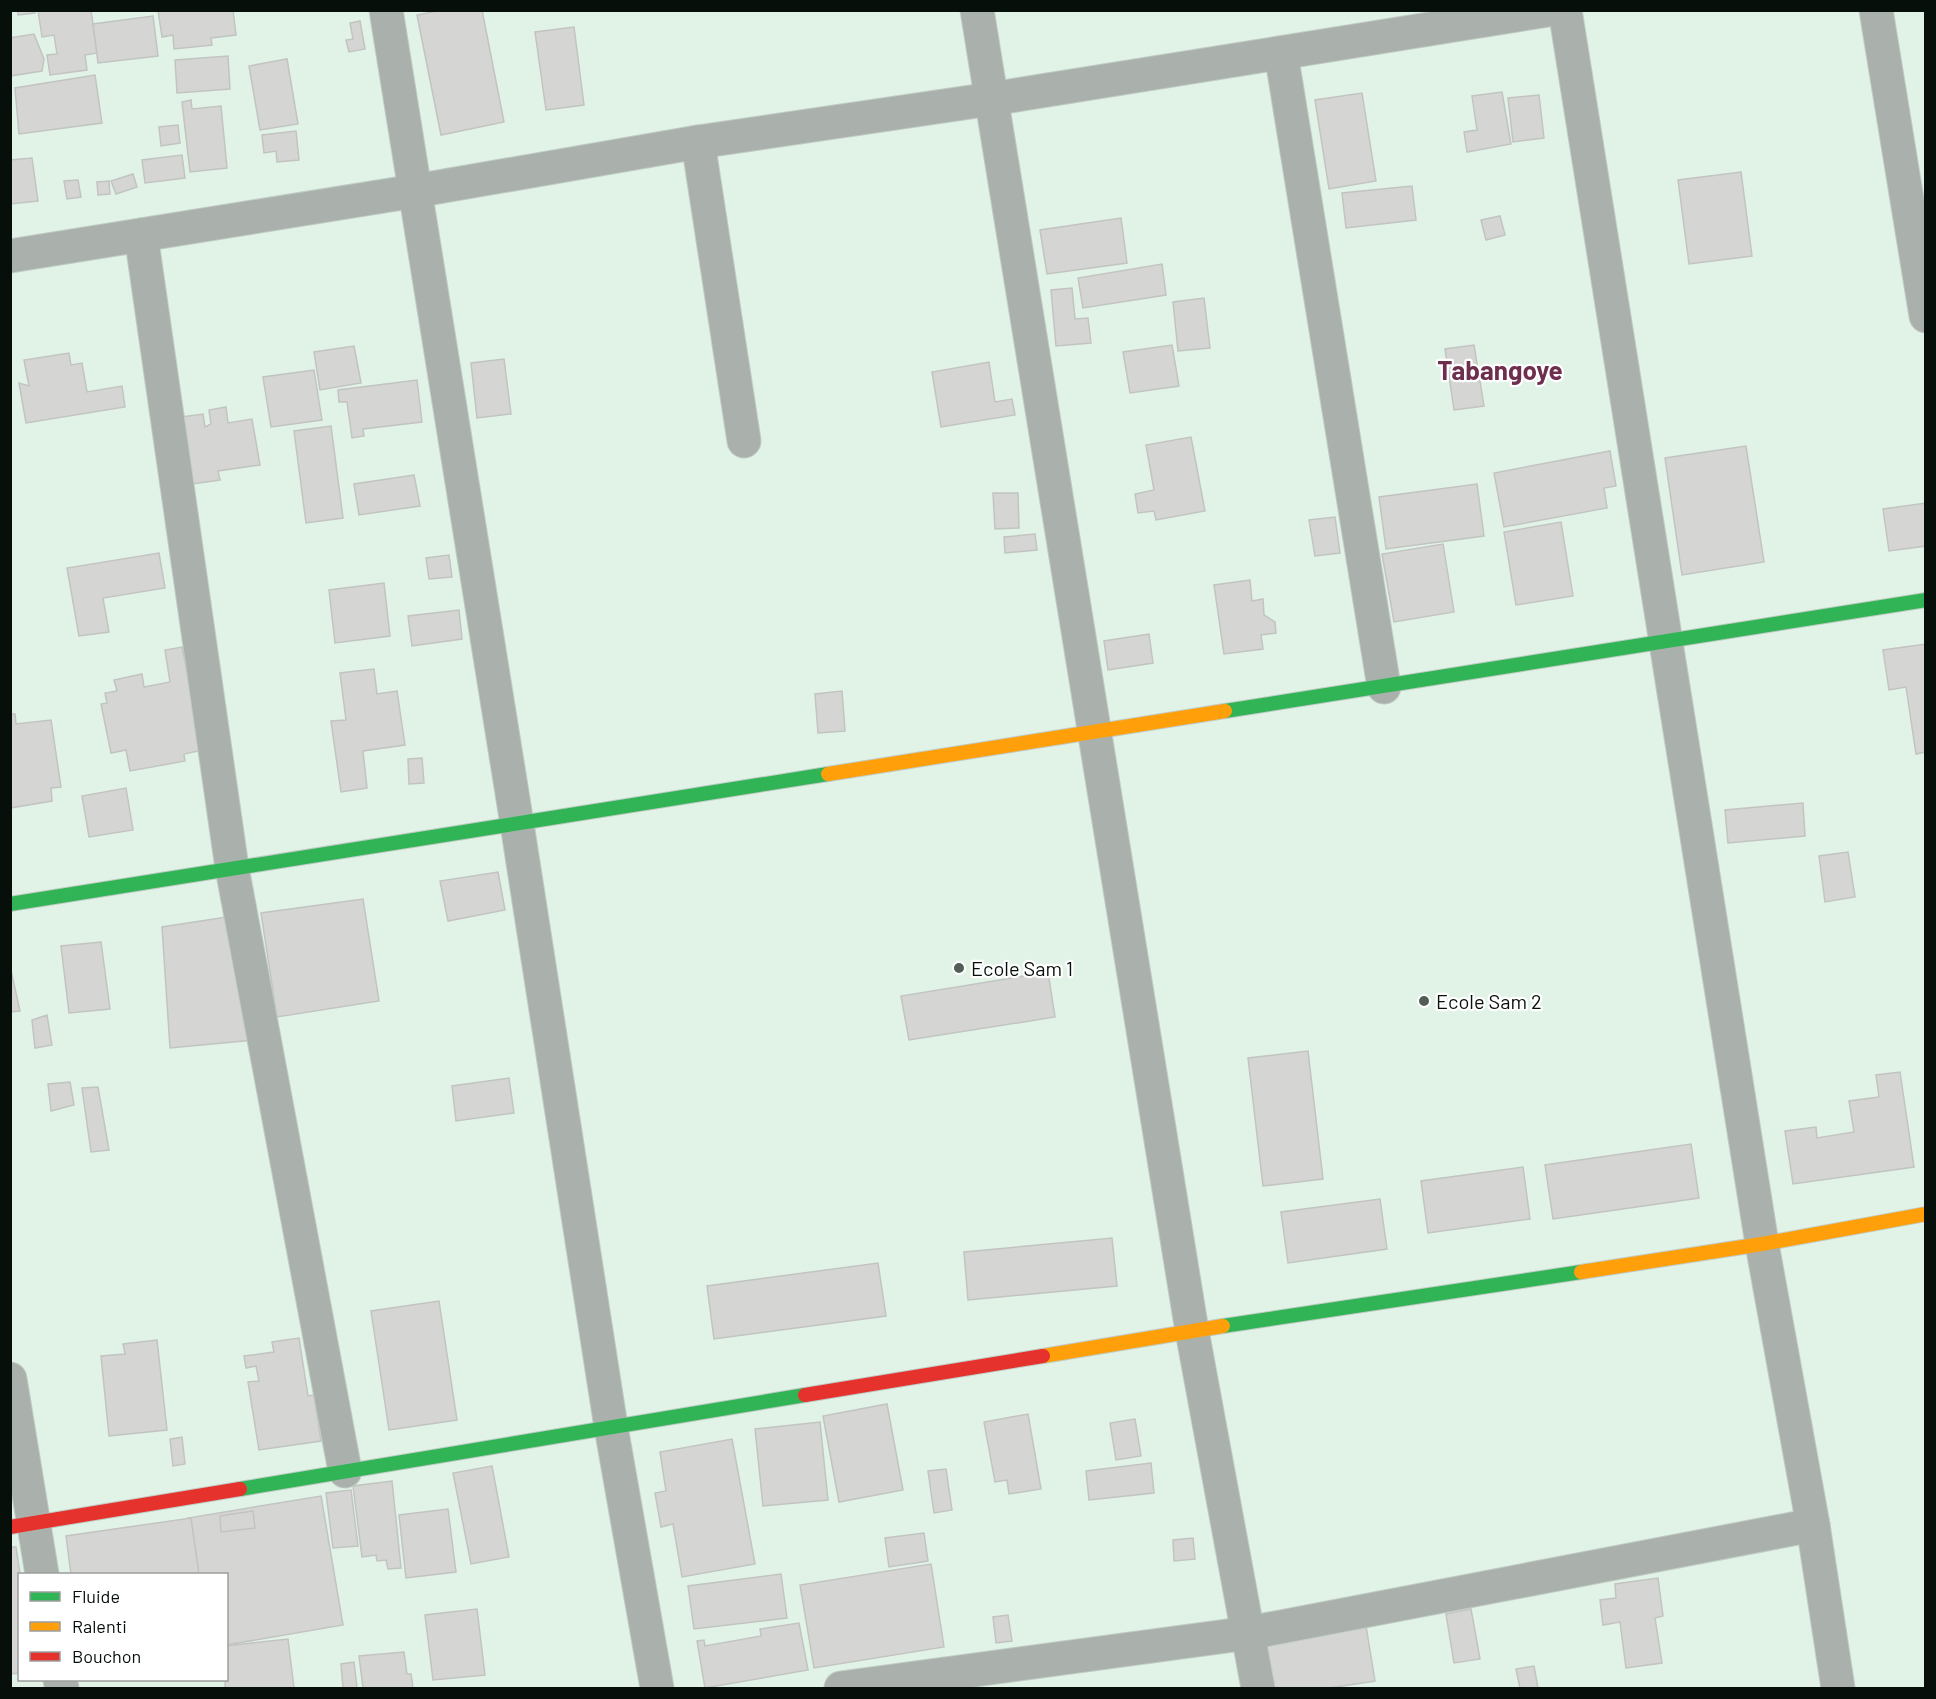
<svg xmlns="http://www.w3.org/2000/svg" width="1936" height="1699" font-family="Barlow,sans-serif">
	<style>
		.building { fill: #d5d6d4; stroke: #c2c4c1; stroke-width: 1.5 }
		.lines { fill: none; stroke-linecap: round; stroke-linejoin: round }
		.street-casing { stroke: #c0ccc4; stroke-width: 35 }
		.fast-casing { stroke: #c0ccc4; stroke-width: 16 }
		.slow-casing { stroke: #c0ccc4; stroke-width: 16 }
		.jam-casing { stroke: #c0ccc4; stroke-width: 16 }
		.street { stroke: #aab0ac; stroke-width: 33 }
		.fast { stroke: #30b455; stroke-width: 14 }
		.slow { stroke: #ff9f0a; stroke-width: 14 }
		.jam { stroke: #e5322d; stroke-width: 14 }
		.poi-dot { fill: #535e57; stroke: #fff; stroke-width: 2 }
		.labels { text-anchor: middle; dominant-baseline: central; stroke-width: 4.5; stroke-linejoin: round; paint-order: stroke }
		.poi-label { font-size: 20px; fill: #060f09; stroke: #fff; text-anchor: start }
		.district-label { font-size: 26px; font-weight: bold; fill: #6e2e4e; stroke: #fff }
	</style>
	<rect width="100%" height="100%" fill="#e1f2e7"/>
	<g class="building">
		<polygon points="18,10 34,10 35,13 18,15"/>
		<polygon points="38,10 91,10 97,53 85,55 87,70 50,75 47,55 57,54 54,35 42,37"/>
		<polygon points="158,10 233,10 236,35 211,38 212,45 174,49 173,35 162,37"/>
		<polygon points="442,10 482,10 504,122 441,135 417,15"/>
		<polygon points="153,16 158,56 98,63 93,24"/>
		<polygon points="360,21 365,49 349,52 346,40 353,39 350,23"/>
		<polygon points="574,27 584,105 546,110 535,32"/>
		<polygon points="34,34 44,59 42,71 10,76 10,38"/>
		<polygon points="228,56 230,89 177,93 175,60"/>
		<polygon points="287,59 298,124 260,130 249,66"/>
		<polygon points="95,75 102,123 19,134 15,88"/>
		<polygon points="1502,92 1511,144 1467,152 1464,132 1477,130 1472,96"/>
		<polygon points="1362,93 1376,181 1329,189 1315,100"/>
		<polygon points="1539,95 1544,138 1513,142 1508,98"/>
		<polygon points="191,100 192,109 221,106 227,168 190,172 182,102"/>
		<polygon points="178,125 180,143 161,146 159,127"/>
		<polygon points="296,131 299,160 277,162 276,151 264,153 262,135"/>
		<polygon points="182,155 185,178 145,183 142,160"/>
		<polygon points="32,158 38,201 10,204 10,160"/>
		<polygon points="1741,172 1752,256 1689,264 1678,180"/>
		<polygon points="133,174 137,187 116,194 111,181"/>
		<polygon points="78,180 81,197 67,199 64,181"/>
		<polygon points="109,181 110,194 98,195 97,182"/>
		<polygon points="1412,186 1416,220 1346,228 1342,193"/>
		<polygon points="1500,216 1505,235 1486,240 1481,220"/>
		<polygon points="1121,218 1127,263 1047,274 1040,230"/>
		<polygon points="1162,264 1166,295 1083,308 1078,278"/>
		<polygon points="1072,288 1075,319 1088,318 1091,343 1056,346 1051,290"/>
		<polygon points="1204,298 1210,348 1178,351 1173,302"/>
		<polygon points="1172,345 1179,386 1130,393 1123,352"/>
		<polygon points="1474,345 1484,406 1454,410 1445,349"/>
		<polygon points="354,346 361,383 320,390 314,352"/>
		<polygon points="69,353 71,365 82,363 87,392 122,386 125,407 26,423 19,383 29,386 24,360"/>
		<polygon points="504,359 511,414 477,418 471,363"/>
		<polygon points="989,362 995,402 1012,399 1015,415 941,427 932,372"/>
		<polygon points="314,370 322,420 271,427 263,377"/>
		<polygon points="417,380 422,422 363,429 364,436 352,438 347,402 339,402 338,390"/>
		<polygon points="226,407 228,423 252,419 260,465 218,471 220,480 192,484 182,417 203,414 205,427 211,424 209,410"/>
		<polygon points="331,426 343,518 306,523 294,431"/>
		<polygon points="1191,437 1205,511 1156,520 1154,511 1138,513 1135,494 1154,490 1146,445"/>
		<polygon points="1746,446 1764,562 1682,575 1665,458"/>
		<polygon points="1610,451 1616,486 1604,488 1607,508 1504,527 1494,473"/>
		<polygon points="414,475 420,506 359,515 354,484"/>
		<polygon points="1477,484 1484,536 1386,549 1379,497"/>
		<polygon points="993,493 1018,493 1019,528 995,529"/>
		<polygon points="1926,503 1926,546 1889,551 1883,509"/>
		<polygon points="1335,517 1340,553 1315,556 1309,520"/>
		<polygon points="1561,522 1573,596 1516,605 1504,532"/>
		<polygon points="1035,534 1037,550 1005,553 1004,537"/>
		<polygon points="1443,544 1454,612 1394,622 1382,554"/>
		<polygon points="159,553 165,588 103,598 109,632 79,636 67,568"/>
		<polygon points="449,555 452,577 429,579 426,558"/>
		<polygon points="1250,580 1252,601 1263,599 1264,615 1275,622 1276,633 1261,635 1263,649 1224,654 1214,585"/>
		<polygon points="384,583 390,636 335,643 329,590"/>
		<polygon points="459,610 462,639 412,646 408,616"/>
		<polygon points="1149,634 1153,663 1108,670 1104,641"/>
		<polygon points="1926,644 1926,752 1916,754 1906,687 1889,690 1883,650"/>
		<polygon points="182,647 203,750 184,754 185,761 130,771 126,750 111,753 101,704 107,703 105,693 117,691 114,680 142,674 144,687 170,682 165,650"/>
		<polygon points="374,669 377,694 397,691 405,745 363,751 367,788 341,792 331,721 346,720 340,673"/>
		<polygon points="842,691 845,731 818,733 815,694"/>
		<polygon points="10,714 15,714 16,724 51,720 61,787 51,788 52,801 10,808"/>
		<polygon points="422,758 424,783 409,784 408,759"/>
		<polygon points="126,788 133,830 89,837 82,796"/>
		<polygon points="1803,803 1805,836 1728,843 1725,810"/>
		<polygon points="1848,852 1855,897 1825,902 1819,856"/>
		<polygon points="498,872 505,910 448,921 440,881"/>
		<polygon points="363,899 379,1001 277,1017 261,913"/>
		<polygon points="233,916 254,1040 170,1048 162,927"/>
		<polygon points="101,942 110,1009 69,1013 61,946"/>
		<polygon points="10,966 20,1011 10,1012"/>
		<polygon points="1048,972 1055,1017 909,1040 901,996"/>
		<polygon points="47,1015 52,1045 35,1048 32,1020"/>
		<polygon points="1308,1051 1323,1179 1263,1186 1248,1058"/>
		<polygon points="1900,1072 1914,1167 1793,1184 1785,1131 1816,1127 1817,1138 1854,1132 1849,1101 1879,1097 1876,1075"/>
		<polygon points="509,1078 514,1113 456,1121 452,1086"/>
		<polygon points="70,1082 74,1105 51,1111 48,1084"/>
		<polygon points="98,1087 109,1150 91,1152 82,1088"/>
		<polygon points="1691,1144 1699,1198 1553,1219 1545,1165"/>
		<polygon points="1523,1167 1530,1219 1428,1233 1421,1181"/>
		<polygon points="1380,1199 1387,1249 1288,1263 1281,1212"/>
		<polygon points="1112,1238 1117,1286 968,1300 964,1252"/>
		<polygon points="878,1263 886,1316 714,1339 707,1286"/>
		<polygon points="439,1301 457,1420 389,1430 371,1311"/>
		<polygon points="299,1338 308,1396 314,1395 321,1441 259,1450 248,1382 259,1381 256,1366 246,1368 244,1356 274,1352 272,1342"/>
		<polygon points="157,1340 167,1430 109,1436 101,1356 125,1354 123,1344"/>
		<polygon points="887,1404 903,1490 839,1502 823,1416"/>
		<polygon points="1028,1414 1041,1489 1009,1494 1007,1480 995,1482 984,1422"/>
		<polygon points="1135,1419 1141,1456 1116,1460 1110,1423"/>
		<polygon points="820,1422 828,1500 763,1506 755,1429"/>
		<polygon points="182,1437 185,1464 173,1466 170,1439"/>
		<polygon points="732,1439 755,1564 682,1577 673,1524 661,1527 655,1493 666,1491 660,1452"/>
		<polygon points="1151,1463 1154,1493 1089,1500 1086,1471"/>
		<polygon points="492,1466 509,1557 471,1564 453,1473"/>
		<polygon points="946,1469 952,1510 934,1513 928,1471"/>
		<polygon points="392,1481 401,1568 388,1569 386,1560 377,1561 376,1555 362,1557 353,1486"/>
		<polygon points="351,1490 358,1546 333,1548 326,1493"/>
		<polygon points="321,1496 343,1625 226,1645 226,1574 197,1574 188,1518"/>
		<polygon points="448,1509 456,1572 406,1578 399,1515"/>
		<polygon points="253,1511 255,1528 221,1532 220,1516"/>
		<polygon points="191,1518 199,1574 71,1574 66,1536"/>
		<polygon points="924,1533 928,1561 889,1567 885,1538"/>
		<polygon points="1193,1538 1195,1559 1174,1561 1173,1540"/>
		<polygon points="10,1547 16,1547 20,1574 20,1673 10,1674"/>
		<polygon points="931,1564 944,1647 814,1668 800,1585"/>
		<polygon points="781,1574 787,1618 694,1629 688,1586"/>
		<polygon points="1658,1578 1663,1616 1655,1618 1662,1663 1626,1668 1620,1622 1603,1625 1600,1600 1616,1598 1615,1584"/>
		<polygon points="477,1609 485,1675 433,1680 425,1615"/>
		<polygon points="1471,1609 1480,1659 1454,1663 1446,1614"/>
		<polygon points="1008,1615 1012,1641 996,1643 993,1617"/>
		<polygon points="799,1623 808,1670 705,1688 697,1641 704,1640 705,1646 761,1636 760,1629"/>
		<polygon points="1366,1626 1375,1681 1329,1688 1269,1688 1261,1643"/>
		<polygon points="288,1639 294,1688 225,1688 226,1646"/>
		<polygon points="404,1652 407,1674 411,1674 413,1688 363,1688 359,1656"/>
		<polygon points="354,1662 357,1688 343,1688 341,1664"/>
		<polygon points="1534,1666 1538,1688 1520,1688 1516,1669"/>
	</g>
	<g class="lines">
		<defs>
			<g id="street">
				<polyline points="386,10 517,824 611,1427 657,1688"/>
				<polyline points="977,10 1192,1331 1258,1688"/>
				<polyline points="1565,10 1762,1244 1813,1525 1838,1688"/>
				<polyline points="1876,10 1926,316"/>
				<polyline points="1281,53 1384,687"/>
				<polyline points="698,142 744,441"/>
				<polyline points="141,235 232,868 345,1471"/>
				<polyline points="10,256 415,191 698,142 991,99 1548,10"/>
				<polyline points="10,1379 42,1574"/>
				<polyline points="60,1680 62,1688"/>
				<polyline points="841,1688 1249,1633 1813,1525"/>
			</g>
			<g id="fast">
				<polyline points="1225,711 1926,600"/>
				<polyline points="10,904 828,774"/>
				<polyline points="1223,1326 1581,1272"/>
				<polyline points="240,1489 805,1395"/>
			</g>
			<g id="slow">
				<polyline points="828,774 1225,711"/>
				<polyline points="1581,1272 1762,1244 1926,1214"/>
				<polyline points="1043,1356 1223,1326"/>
			</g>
			<g id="jam">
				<polyline points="805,1395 1043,1356"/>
				<polyline points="10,1527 240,1489"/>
			</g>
		</defs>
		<use href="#street" class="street-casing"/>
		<use href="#fast" class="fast-casing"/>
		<use href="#slow" class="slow-casing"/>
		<use href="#jam" class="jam-casing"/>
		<use href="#street" class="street"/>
		<use href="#fast" class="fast"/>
		<use href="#slow" class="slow"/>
		<use href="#jam" class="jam"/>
	</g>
	<g class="poi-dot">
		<circle cx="959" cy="968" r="6"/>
		<circle cx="1424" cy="1001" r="6"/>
	</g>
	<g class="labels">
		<g class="poi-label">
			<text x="971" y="968">Ecole Sam 1</text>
			<text x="1436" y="1001">Ecole Sam 2</text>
		</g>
		<g class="district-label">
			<text x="1500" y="369">Tabangoye</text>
		</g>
	</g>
	<rect width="1936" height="1699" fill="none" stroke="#060f09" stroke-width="24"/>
	<rect x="18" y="1573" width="210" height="108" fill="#ffffff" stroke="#9b9f9d" stroke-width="1.5"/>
	<rect x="30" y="1592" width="30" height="9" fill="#30b455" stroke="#9b9f9d" stroke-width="1.5"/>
	<text x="72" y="1603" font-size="18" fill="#060f09">Fluide</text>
	<rect x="30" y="1622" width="30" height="9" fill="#ff9f0a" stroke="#9b9f9d" stroke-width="1.5"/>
	<text x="72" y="1633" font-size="18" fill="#060f09">Ralenti</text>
	<rect x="30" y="1652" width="30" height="9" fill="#e5322d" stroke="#9b9f9d" stroke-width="1.5"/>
	<text x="72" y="1663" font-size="18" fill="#060f09">Bouchon</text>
</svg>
